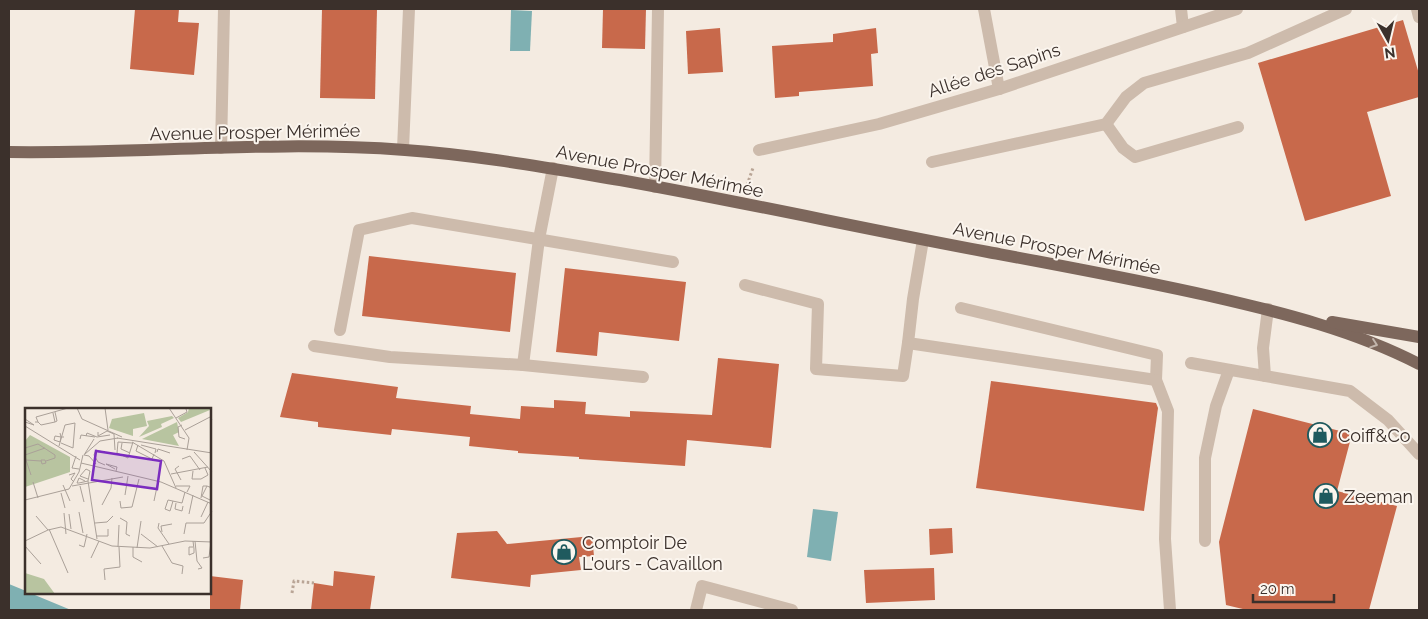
<svg xmlns="http://www.w3.org/2000/svg" width="1428" height="619" font-family="Raleway,sans-serif">
	<style>
		.water { fill: #7fb0b2 }
		.building { fill: #c8694b }
		.lines { fill: none; stroke-linecap: round; stroke-linejoin: round }
		.path { stroke: #b9a596; stroke-width: 3; stroke-dasharray: 2.5 2.5; stroke-linecap: butt }
		.minor { stroke: #cdbbac; stroke-width: 12 }
		.major { stroke: #7d675c; stroke-width: 12 }
		.oneway { stroke: #c2b5ac }
		.labels { text-anchor: middle; dominant-baseline: central; stroke-width: 4; stroke-linejoin: round; paint-order: stroke }
		.street-label { font-size: 18px; fill: #3b302b; stroke: #fbf5ee }
		.poi-label { font-size: 18px; fill: #3b302b; stroke: #fbf5ee; text-anchor: start }
		.inset-road { fill: none; stroke: #aaa098; stroke-width: 1 }
		.view { fill: #7b2cbf; fill-opacity: 0.15; stroke: #7b2cbf; stroke-width: 2.5 }
		.inset-edge { fill: none; stroke: #3b302b; stroke-width: 2.5 }
	</style>
	<rect width="100%" height="100%" fill="#f4ebe1"/>
	<g class="water">
		<polygon points="511,10 532,11 530,51 510,51"/>
		<polygon points="813,509 838,512 831,561 807,557"/>
		<polygon points="9,584 26,591 26,593 30,593 71,610 9,610"/>
	</g>
	<g class="building">
		<polygon points="135,9 179,9 178,22 199,23 194,75 130,69"/>
		<polygon points="322,9 377,9 375,99 320,98"/>
		<polygon points="603,9 646,9 645,49 602,48"/>
		<polygon points="1403,20 1419,74 1419,97 1367,112 1391,196 1305,221 1258,63"/>
		<polygon points="720,28 723,72 688,74 686,31"/>
		<polygon points="876,28 878,53 871,54 873,86 799,92 799,96 775,98 772,46 833,42 833,34"/>
		<polygon points="369,256 516,273 510,332 362,316"/>
		<polygon points="565,268 686,282 679,341 599,332 597,356 556,352"/>
		<polygon points="718,358 779,364 771,448 687,440 685,466 579,459 579,457 518,453 518,451 469,446 470,437 392,429 391,435 318,427 318,422 280,417 292,373 398,387 396,398 471,406 470,414 520,419 521,406 554,408 554,400 586,402 585,414 630,417 630,411 712,415"/>
		<polygon points="991,381 1156,403 1158,408 1144,511 976,488"/>
		<polygon points="1253,409 1352,434 1337,491 1397,506 1369,610 1247,610 1226,605 1219,542"/>
		<polygon points="952,528 953,553 930,555 929,529"/>
		<polygon points="497,531 507,544 592,536 594,556 579,557 581,570 531,575 530,587 451,578 457,533"/>
		<polygon points="934,568 935,600 866,603 864,570"/>
		<polygon points="334,571 375,576 370,610 311,610 314,583 333,586"/>
		<polygon points="210,576 243,580 240,610 210,610"/>
	</g>
	<g class="lines">
		<g class="path">
			<polyline points="747,185 753,168"/>
			<polyline points="292,593 294,581 314,583"/>
		</g>
		<g class="minor">
			<polyline points="984,9 999,89"/>
			<polyline points="1181,9 1183,27"/>
			<polyline points="1417,9 1419,17"/>
			<polyline points="1106,124 1123,148 1135,157 1238,127"/>
			<polyline points="221,148 224,9"/>
			<polyline points="403,149 409,9"/>
			<polyline points="759,150 879,124 999,89 1237,9"/>
			<polyline points="932,162 1106,124 1126,97 1144,83 1248,53 1346,9"/>
			<polyline points="655,187 658,9"/>
			<polyline points="923,240 913,299 908,343 1156,380 1157,355 961,308"/>
			<polyline points="745,285 818,304 816,369 903,376 908,343"/>
			<polyline points="340,330 359,230 412,218 673,262"/>
			<polyline points="314,346 390,357 523,365 643,377"/>
			<polyline points="1191,363 1350,391 1388,420 1419,454"/>
			<polyline points="523,365 539,239 553,168"/>
			<polyline points="1265,376 1263,348 1268,309"/>
			<polyline points="1156,380 1168,411 1165,539 1170,610"/>
			<polyline points="1205,541 1205,458 1216,406 1229,370"/>
			<polyline points="696,610 702,586 792,610"/>
		</g>
		<g class="major">
			<path d="M9 152C141 154 274 140 405 150 477 155 548 168 620 180 743 202 865 229 988 252 1063 266 1139 280 1214 297 1284 313 1355 331 1419 364"/>
			<polyline points="1332,322 1419,337"/>
		</g>
	</g>
	<defs><path id="oneway-chevron" d="M-2-3.5L2.5 0L-2 3.5" fill="none" stroke-width="1.6" stroke-linecap="round" stroke-linejoin="round" transform="scale(1.25)"/></defs>
	<use class="oneway" href="#oneway-chevron" transform="translate(1374 344) rotate(19)"/>
	<defs>
		<symbol id="shop-ring" viewBox="-11 -11 22 22"><circle r="9.5" fill="#fbf5ee" stroke="#1f5a5e" stroke-width="1.5"/><path d="M-5-2.5h2.3a2.7 3.5 0 0 1 5.4 0H5L5.5 6h-11ZM-1.5-2.5h3a1.5 2.3 0 0 0-3 0Z" fill="#1f5a5e"/></symbol>
	</defs>
	<g fill-rule="evenodd">
		<use href="#shop-ring" x="1306" y="421" width="28" height="28"/>
		<use href="#shop-ring" x="1312" y="482" width="28" height="28"/>
		<use href="#shop-ring" x="550" y="538" width="28" height="28"/>
	</g>
	<g class="labels">
		<g class="street-label">
			<text transform="translate(994 70) rotate(-18)">Allée des Sapins</text>
			<text transform="translate(255 132) rotate(-1)">Avenue Prosper Mérimée</text>
			<text transform="translate(660 171) rotate(11)">Avenue Prosper Mérimée</text>
			<text transform="translate(1057 248) rotate(11)">Avenue Prosper Mérimée</text>
		</g>
		<g class="poi-label">
			<text x="1338" y="435">Coiff&amp;Co</text>
			<text x="1344" y="496">Zeeman</text>
			<text x="582" y="542">Comptoir De<tspan x="582" dy="21">L'ours - Cavaillon</tspan></text>
		</g>
	</g>
	<g transform="translate(25 408)">
		<rect width="186" height="186" fill="#f4ebe1"/>
		<path d="M164 0H185V2L156 14 153 10 163 4ZM119 5 122 18 108 21V28L84 20 87 11ZM147 8 149 10 136 16 137 19 114 29 124 18 122 13ZM152 14 154 24 148 27 154 38 117 31ZM5 27 45 49V64L0 79V33ZM0 165 19 171 30 186H0Z" fill="#b8c4a0"/>
		<path class="inset-road" d="M52 0 57 11 97 29M80 0 83 22M144 0 164 30 162 42M28 5 30 14 32 13 30 4M151 10 162 4 161 1M0 11 9 17 0 14M10 14H13L11 9 43 0M13 14 16 17 30 14M157 17 153 19 154 29 160 31M0 18 55 52M160 22 185 9 187 12M73 24V28L82 23 89 26 90 42M35 25 36 29 35 34 29 32 30 28 36 29H39M61 28 62 25 72 29 85 27M92 30 187 45M55 31 56 27 70 29M107 34 139 53 151 80M97 35 96 41 105 45M107 35 93 34 92 45 103 50 108 34M113 37 111 43 127 51 129 46M116 37 131 41 130 45M34 38 40 17 50 15 48 40 36 35M0 40 13 36 30 47V50L21 53M78 44 71 42 69 47 73 54 80 57M132 44 133 41 145 45M169 44 187 64M60 46 75 33 93 30M0 47 20 40M0 47 1 52 16 53M59 47 69 31M59 47 64 48 71 56M51 48 47 60 54 61M157 51 165 48 175 62M1 52 6 67M16 52H20L21 55 17 56ZM56 55 136 74 187 96M154 58 150 61 156 72M90 61 81 56 92 59 91 63M168 63 167 71H176L183 67 180 60M146 66 183 59M44 67 50 65 46 71 49 74M63 71 55 68 61 61 65 63 63 73 72 131M60 73 54 70 52 75H54L63 73M8 74 13 90M38 77 45 93M47 78 98 69M55 78 59 94M151 78H165L162 84M187 80 182 78 177 88 187 93M36 85 40 100M100 87 103 68M176 90 178 78H182M0 92 44 81 54 64 58 47M95 93 96 100 107 99 114 71M129 93 133 74M148 93 145 103 140 101 143 92 157 95 160 84M151 95 150 101 157 103 158 98M77 97 86 80 87 70M54 104 58 125M39 105 41 126M44 106 46 121M164 106 168 87M11 108 23 122M176 109 183 94M95 110 102 114 101 126 105 128M70 115 82 114 88 108M134 115 133 120 144 136M24 121 43 165M137 124 136 118 147 116M116 126 133 139M159 126 161 115H179L187 103M72 128H83V121M0 133 23 122 36 119 87 138 125 140 160 133 187 134M168 133 169 141V145L164 147V139H168M170 133 172 153 177 160 173 161M54 137 59 139 62 126M0 138 16 156M137 138 147 155 158 158 157 166M93 139 94 117M108 139V149L117 154M112 140 116 113M66 150 74 133M178 150 184 149 186 134M80 172 79 161 95 159 94 139"/>
		<path class="view" d="M71 43 136 53 132 81 67 72Z"/>
		<rect width="186" height="186" class="inset-edge"/>
	</g>
	<rect width="1428" height="619" fill="none" stroke="#3b302b" stroke-width="20"/>
	<g transform="translate(1388 40) rotate(172)" stroke="#fbf5ee" stroke-width="4" paint-order="stroke">
	<path d="M0-4L9 19L0 12L-9 19Z" fill="#3b302b"/>
	<text y="-8" font-size="14" font-weight="bold" text-anchor="middle" fill="#3b302b">N</text>
	</g>
	<path d="M1253 594v8h81v-8" fill="none" stroke="#3b302b" stroke-width="2.5"/>
	<text x="1260" y="594" font-size="15" fill="#3b302b" stroke="#fbf5ee" stroke-width="4" paint-order="stroke">20 m</text>
</svg>
